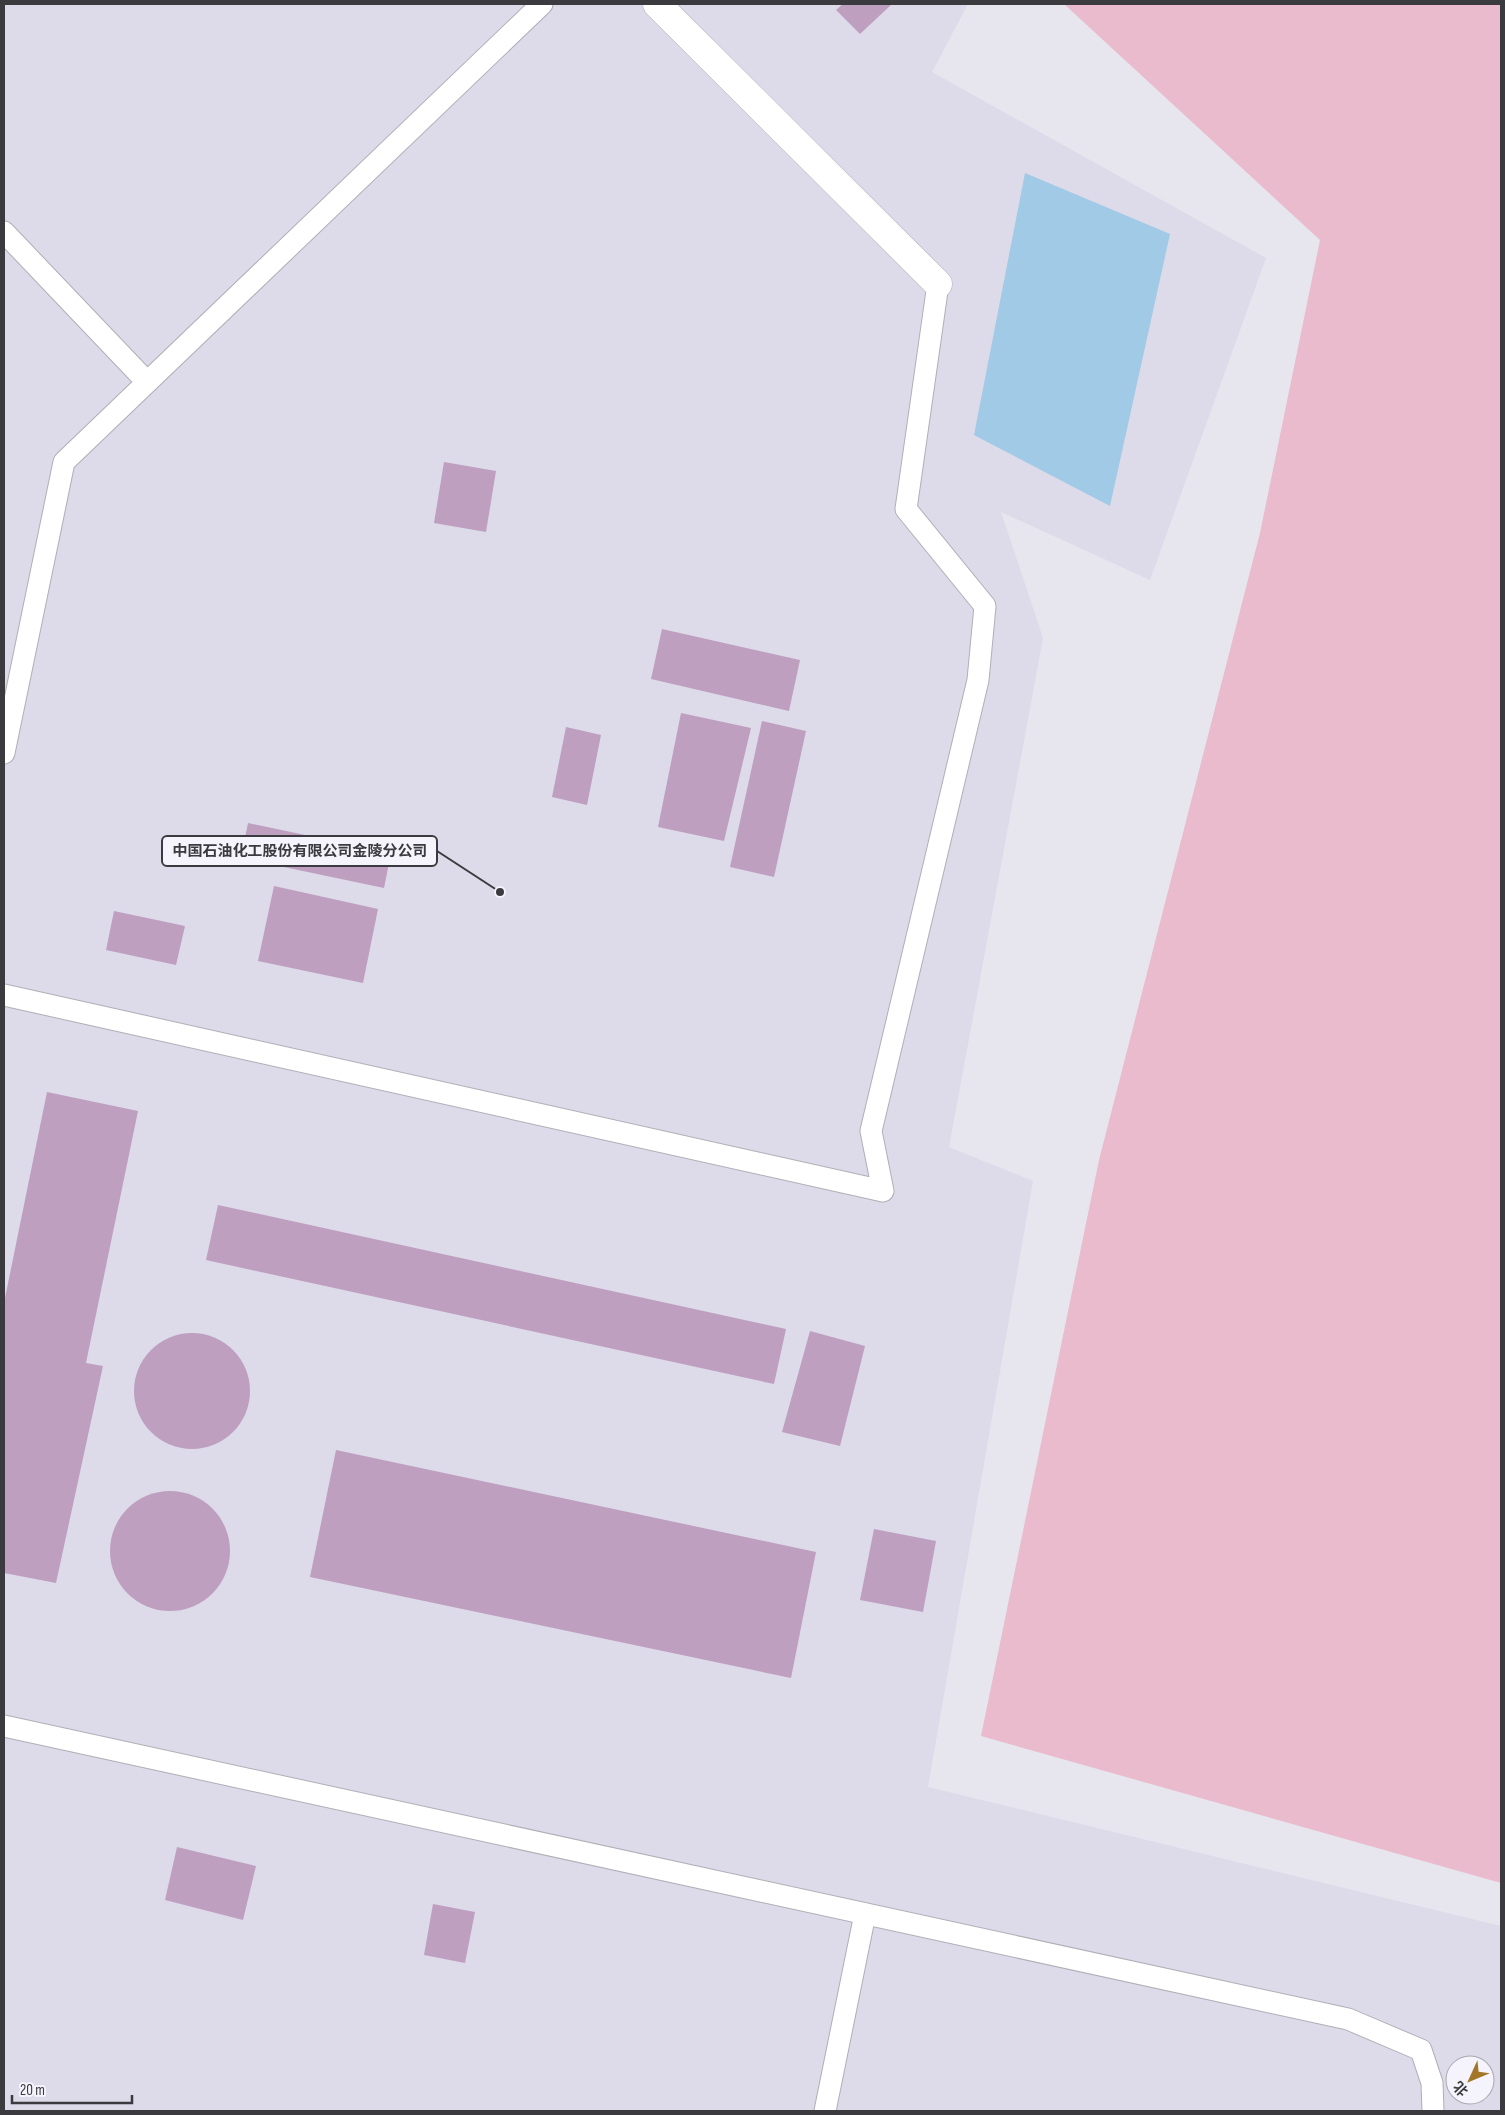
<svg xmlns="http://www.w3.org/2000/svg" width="1505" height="2115" font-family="'Sofia Sans Condensed','Noto Sans SC',sans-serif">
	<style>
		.built { fill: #dddae9; fill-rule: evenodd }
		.green { fill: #e9bbcd }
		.water { fill: #a0cae5 }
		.building { fill: #be9fc0 }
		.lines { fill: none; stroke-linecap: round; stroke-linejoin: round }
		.lane-casing { stroke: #b0afb6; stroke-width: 23 }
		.street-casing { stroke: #b0afb6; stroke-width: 29 }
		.lane { stroke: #fff; stroke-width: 21 }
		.street { stroke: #fff; stroke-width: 28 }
		.leader { fill: none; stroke: #3b3a3e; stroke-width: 2 }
		.callout-dot { fill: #3b3a3e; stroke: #f5f3fb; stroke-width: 2 }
		.callout { fill: #f5f3fb; stroke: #3b3a3e; stroke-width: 2 }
		.callout-label { font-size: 15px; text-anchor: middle; font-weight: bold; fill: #3b3a3e }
	</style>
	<rect width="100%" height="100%" fill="#e7e6ee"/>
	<path class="built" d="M4 4H968L932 72 1266 258 1150 580 1001 512 1043 638 949 1147 1033 1181 928 1787 1501 1926V2111H4ZM1455 2065H1485V2095H1455Z"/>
	<polygon class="green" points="1064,4 1501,4 1501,1883 981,1736 1099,1160 1260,533 1320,240"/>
	<polygon class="water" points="1025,173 1170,234 1110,506 974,435"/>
	<g class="building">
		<polygon points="843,4 892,4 860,34 836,10"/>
		<polygon points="444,462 496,471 486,532 434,523"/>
		<polygon points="662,629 800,660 789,711 651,679"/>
		<polygon points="681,713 751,728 724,841 658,827"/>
		<polygon points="762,721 806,731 774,877 730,867"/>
		<polygon points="566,727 601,735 587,805 552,797"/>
		<polygon points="248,823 391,853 384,888 241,858"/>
		<polygon points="274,886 378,909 363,983 258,961"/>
		<polygon points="114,911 185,926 176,965 106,950"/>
		<polygon points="47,1092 138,1111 86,1363 103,1366 56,1583 4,1573 4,1303"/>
		<polygon points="218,1205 786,1329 774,1384 206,1260"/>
		<polygon points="810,1331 865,1346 840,1446 782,1432"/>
		<circle cx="192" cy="1391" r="58"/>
		<polygon points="336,1450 816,1552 791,1678 310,1577"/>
		<circle cx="170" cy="1551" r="60"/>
		<polygon points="874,1529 936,1541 923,1612 860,1600"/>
		<polygon points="177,1847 256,1866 243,1920 165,1900"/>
		<polygon points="433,1904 475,1912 465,1963 424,1955"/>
	</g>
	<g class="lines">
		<defs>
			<g id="lane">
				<polyline points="4,232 146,381"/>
				<polyline points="4,753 64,462 542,4"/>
				<polyline points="4,995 883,1191 871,1131 978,680 985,606 906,509 938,284"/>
				<polyline points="4,1726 1348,2019 1421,2050 1432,2083 1433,2111"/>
				<polyline points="825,2111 865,1914"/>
			</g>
			<polyline id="street" points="657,4 938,284"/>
		</defs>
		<use href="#lane" class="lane-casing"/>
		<use href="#street" class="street-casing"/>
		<use href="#lane" class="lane"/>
		<use href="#street" class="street"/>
	</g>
	<path class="leader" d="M500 892L437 851"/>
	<circle class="callout-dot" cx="500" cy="892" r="5"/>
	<rect class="callout" x="162" y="836" width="275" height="30" rx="5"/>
	<g class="callout-label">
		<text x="300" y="856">中国石油化工股份有限公司金陵分公司</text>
	</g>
	<rect width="1505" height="2115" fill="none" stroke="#3b3a3e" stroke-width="10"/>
	<g transform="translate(1470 2080) rotate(226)"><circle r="24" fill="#f5f3fb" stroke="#aba9af"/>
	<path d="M0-4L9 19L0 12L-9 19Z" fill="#a27727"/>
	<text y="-8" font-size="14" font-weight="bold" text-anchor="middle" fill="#3b3a3e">北</text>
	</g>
	<path d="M12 2095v8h120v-8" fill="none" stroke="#3b3a3e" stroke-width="2.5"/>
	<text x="20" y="2095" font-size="15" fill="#3b3a3e" stroke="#f5f3fb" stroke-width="4" paint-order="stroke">20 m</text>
</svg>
